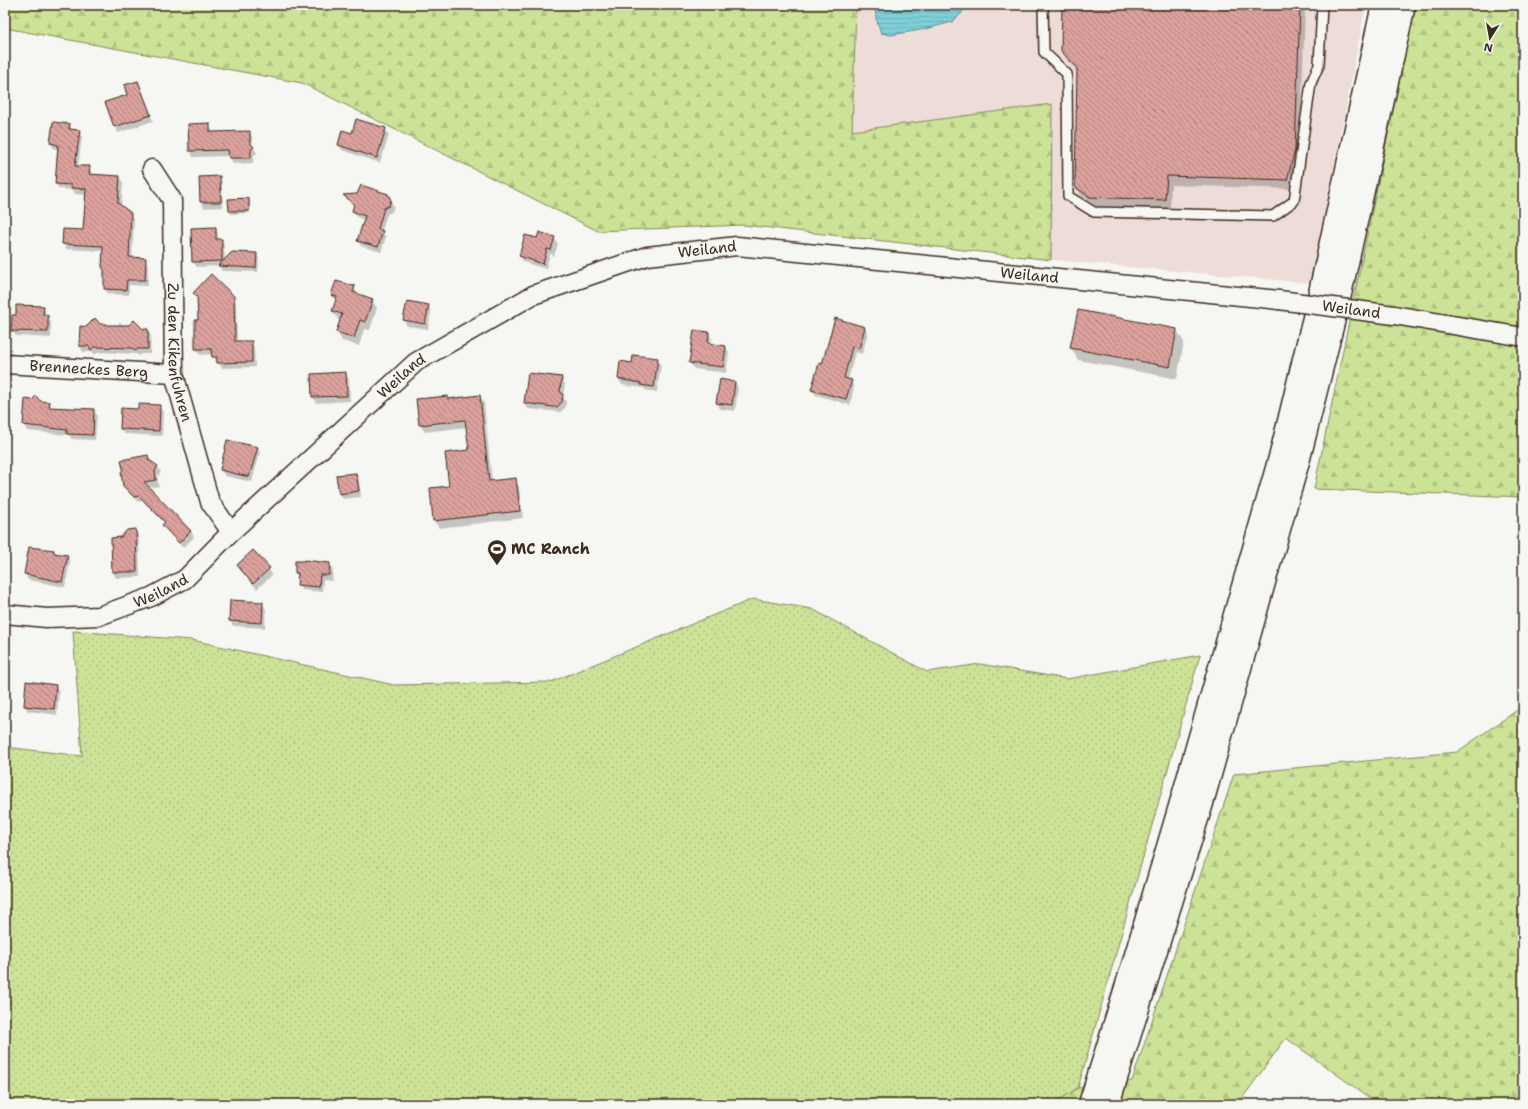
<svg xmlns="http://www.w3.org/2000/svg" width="1528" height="1109" font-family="'Shantell Sans',sans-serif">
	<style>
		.built { fill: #eedcd8 }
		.grass { fill: url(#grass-dots); stroke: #84865a }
		.forest { fill: url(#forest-firs); stroke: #84865a }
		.water { fill: url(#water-rules); stroke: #638d8e }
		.shadow { fill: #0003 }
		.building { fill: url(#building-back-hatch); stroke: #3b2a1e }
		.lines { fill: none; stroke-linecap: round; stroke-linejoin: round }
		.service-casing { stroke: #3b2a1e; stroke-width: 12 }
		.minor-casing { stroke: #3b2a1e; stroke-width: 21 }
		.trunk-casing { stroke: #3b2a1e; stroke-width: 25 }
		.service { stroke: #f6f6f2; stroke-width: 9 }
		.minor { stroke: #f6f6f2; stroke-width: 18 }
		.trunk { stroke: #f6f6f2; stroke-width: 22 }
		.minor-bridge-casing { stroke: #3b2a1e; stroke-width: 21; stroke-linecap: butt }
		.minor-bridge { stroke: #f6f6f2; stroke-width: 18 }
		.labels { text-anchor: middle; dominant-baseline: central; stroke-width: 4; stroke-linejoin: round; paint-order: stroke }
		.street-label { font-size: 15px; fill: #3b2a1e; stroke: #f6f6f2 }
		.poi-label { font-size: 15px; font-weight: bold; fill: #3b2a1e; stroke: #f6f6f2; text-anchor: start }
	</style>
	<defs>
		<pattern id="grass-dots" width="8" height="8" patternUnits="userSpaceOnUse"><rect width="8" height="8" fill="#cce297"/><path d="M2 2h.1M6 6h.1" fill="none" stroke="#b0c282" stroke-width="1.8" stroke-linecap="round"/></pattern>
		<pattern id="forest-firs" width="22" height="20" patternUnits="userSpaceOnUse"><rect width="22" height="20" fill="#cce297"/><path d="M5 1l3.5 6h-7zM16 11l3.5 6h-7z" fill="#b0c282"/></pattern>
		<pattern id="water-rules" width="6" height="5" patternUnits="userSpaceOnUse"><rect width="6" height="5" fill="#7ecfd9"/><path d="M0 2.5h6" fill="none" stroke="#6eb2ba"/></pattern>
		<pattern id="building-back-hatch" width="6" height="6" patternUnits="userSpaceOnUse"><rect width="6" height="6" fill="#dba19d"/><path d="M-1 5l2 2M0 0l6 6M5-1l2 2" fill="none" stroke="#b3837f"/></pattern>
	</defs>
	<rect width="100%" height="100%" fill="#f6f6f2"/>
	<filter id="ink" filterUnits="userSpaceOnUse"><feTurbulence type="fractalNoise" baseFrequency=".025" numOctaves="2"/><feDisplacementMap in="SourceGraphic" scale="8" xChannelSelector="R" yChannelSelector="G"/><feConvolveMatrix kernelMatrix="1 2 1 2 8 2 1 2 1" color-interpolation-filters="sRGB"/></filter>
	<g filter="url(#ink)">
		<polygon class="built" points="856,5 1366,5 1311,283 1051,260 846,237"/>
		<polygon class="grass" points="753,599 812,609 927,672 980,664 1067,679 1200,655 1078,1088 1053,1104 5,1104 5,747 82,756 73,631 192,640 394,685 551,682"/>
		<g class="forest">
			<polygon points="5,5 856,5 852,131 1052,104 1051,260 744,225 598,231 302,83 5,28"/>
			<polygon points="1415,5 1523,5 1523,497 1314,489"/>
			<polygon points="1523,706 1523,1104 1378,1104 1286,1038 1238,1104 1053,1104 1078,1088 1132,1081 1234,774 1457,752"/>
		</g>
		<polygon class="water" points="875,5 964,5 962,13 952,22 926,29 891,35 881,33 876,18"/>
		<g class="shadow">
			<polygon points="1063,5 1305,5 1300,159 1292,189 1171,185 1170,208 1096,206 1081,195 1076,186 1077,71 1067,60 1062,51"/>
			<polygon points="138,82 153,121 118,133 106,102 128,95"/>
			<polygon points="209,124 213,133 249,132 252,137 253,147 257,153 253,156 253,163 233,164 230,156 193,157 190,151"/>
			<polygon points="70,125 72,130 79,131 82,137 78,167 89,167 92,173 92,176 120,177 123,183 121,207 130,214 134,220 132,258 145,259 148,265 148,286 129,285 129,295 108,294 105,288 104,251 66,249 63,244 84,231 87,195 75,194 73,190 59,189 56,184 58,149 54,149 51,143"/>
			<polygon points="386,129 389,135 380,163 342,150 339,145"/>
			<polygon points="219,177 222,183 223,207 204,208 201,202 200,178"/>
			<polygon points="387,195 394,206 392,212 387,214 382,231 386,237 381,252 361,246 358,241 364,220 357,217 353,211 355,207 348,201 345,196"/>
			<polygon points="248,199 250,201 250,213 231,214 230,211 229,200"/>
			<polygon points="215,228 218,234 218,240 221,240 224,246 225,261 256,254 259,259 258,272 222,271 219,266 197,267 193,262"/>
			<polygon points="554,238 558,244 554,256 550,254 546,269 523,262 520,256 537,240"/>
			<polygon points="354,287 358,295 372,300 377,308 370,330 364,329 359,346 342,341 337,332 341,321 338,320 333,311 336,302 332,295"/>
			<polygon points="195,293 233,296 236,302 237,342 251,342 254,347 255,367 222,368 218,362 216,362 213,354 200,355 196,349 196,321 199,321 198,299"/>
			<polygon points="428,306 431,312 428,329 407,326 404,320"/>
			<polygon points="43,307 46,313 46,316 48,316 51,322 51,338 16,336 12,331"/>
			<polygon points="99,325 148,330 151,336 150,354 141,354 139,356 136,354 98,352 95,355 93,352 83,352 80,346 81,327"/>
			<polygon points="865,328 868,333 862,354 855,352 848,380 851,381 854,387 850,405 816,395 812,390 822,365"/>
			<polygon points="1177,330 1184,342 1177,379 1078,360 1071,348"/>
			<polygon points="709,333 712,339 711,345 726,347 729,352 726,373 694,369 690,363"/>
			<polygon points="657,359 661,365 657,392 645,390 644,388 622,385 619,379 621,362 632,364"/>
			<polygon points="345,373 349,379 350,401 316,403 313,397"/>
			<polygon points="529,374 561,378 565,384 563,397 566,402 565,408 560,412 528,409 525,403"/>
			<polygon points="735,382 738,388 735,411 720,409 717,403"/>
			<polygon points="480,396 484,403 492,482 515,479 519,487 523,518 439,528 434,521 431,489 450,487 470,451 467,427 425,432 420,425 418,400 447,397 449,400"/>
			<polygon points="40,402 49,403 52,408 93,410 97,415 95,440 72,439 69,435 27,431 24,425"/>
			<polygon points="159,406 163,412 162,436 124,434 121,429 138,410"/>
			<polygon points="257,447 260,453 252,482 225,476 221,470"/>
			<polygon points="148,456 151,462 157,466 161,472 157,477 159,486 148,488 191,531 194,537 183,548 167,531 163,526 165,524 143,501 138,502 128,492 124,485"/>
			<polygon points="356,474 359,479 361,497 343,499 340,494"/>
			<polygon points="135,530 139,536 140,577 116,578 113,572 112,538 121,538"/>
			<polygon points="54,551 55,554 67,556 70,562 65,587 28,580 25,574"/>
			<polygon points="253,552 269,569 272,575 257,589 241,571 238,566"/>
			<polygon points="330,564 333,570 332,581 323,580 322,592 302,590 298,585 299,578 296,573"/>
			<polygon points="262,603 266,609 265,628 233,626 230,620"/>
			<polygon points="56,686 59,692 57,715 28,711 25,706"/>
		</g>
		<g class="building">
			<polygon points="1062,5 1300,5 1295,150 1287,180 1167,176 1165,200 1090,197 1075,187 1077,67 1061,51"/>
			<polygon points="138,81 151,115 114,127 105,102 127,95 124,85"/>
			<polygon points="356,119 386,128 377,158 338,145 342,130 352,133"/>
			<polygon points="53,122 70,124 69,129 80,130 75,166 90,166 89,174 120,176 118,203 131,213 129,257 146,258 145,280 127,280 126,290 104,289 104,270 102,267 103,246 62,244 63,229 83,230 86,189 71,188 71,185 55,184 58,145 50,143"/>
			<polygon points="210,123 210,132 250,131 250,143 254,147 251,150 251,158 229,158 228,150 189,151 188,124"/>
			<polygon points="220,176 221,202 200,202 199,177"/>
			<polygon points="361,185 388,194 391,200 389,206 384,208 378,229 383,231 378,247 357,241 365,216 352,211 354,204 343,195 357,194"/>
			<polygon points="249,198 249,211 229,211 228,199"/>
			<polygon points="216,227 216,239 222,239 222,261 192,262 191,228"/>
			<polygon points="539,232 555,237 551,250 547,249 543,264 519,256 525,235 537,238"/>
			<polygon points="232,252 257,253 256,268 218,266"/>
			<polygon points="211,274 234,296 235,341 252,341 252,362 217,363 217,357 212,357 211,349 195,349 195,320 198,320 197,297 193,293"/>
			<polygon points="336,281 355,286 353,292 373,299 365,322 360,320 354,338 336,332 342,314 332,311 337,297 331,295"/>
			<polygon points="407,301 429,305 425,324 403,320"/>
			<polygon points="16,305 44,306 43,315 48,315 48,332 11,331 12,315 16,315"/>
			<polygon points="1078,310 1177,329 1170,367 1070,348"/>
			<polygon points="95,318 100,324 107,324 106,325 129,325 134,320 143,329 148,329 148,349 138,349 135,351 132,348 94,347 91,350 89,346 79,346 80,326 86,327"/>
			<polygon points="835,318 865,327 859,349 852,347 844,378 852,380 846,399 811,390 819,363 822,364"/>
			<polygon points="694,330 709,332 708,343 726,346 723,367 689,363"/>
			<polygon points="633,355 658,358 654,387 640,385 641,383 618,379 620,361 632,363"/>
			<polygon points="346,372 347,396 312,397 311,374"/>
			<polygon points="528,373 562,377 560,391 563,395 562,402 557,407 553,407 524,403"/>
			<polygon points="720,379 735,382 732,405 716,403"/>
			<polygon points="480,395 489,481 516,478 520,511 433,521 430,488 449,486 445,453 469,450 465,420 419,425 416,399 448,396 448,399"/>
			<polygon points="36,396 40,401 50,402 49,407 94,409 93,435 67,434 67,430 23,425 25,399 32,400"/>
			<polygon points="138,404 160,405 159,431 120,429 121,408 138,409"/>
			<polygon points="227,440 258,447 249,477 220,470"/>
			<polygon points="148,455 149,460 158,466 155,471 156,480 144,482 191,531 179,543 162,525 165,522 139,496 134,497 123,486 121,472 123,469 121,460"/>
			<polygon points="356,473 359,491 339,494 336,475"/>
			<polygon points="136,529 137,572 112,572 111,538 121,537 127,530"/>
			<polygon points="29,547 54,550 54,553 68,555 62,582 24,574"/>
			<polygon points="253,550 270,568 253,584 237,565"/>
			<polygon points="304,560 330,563 329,575 320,575 319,587 297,585 298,573 295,573 295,561 304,561"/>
			<polygon points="230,600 263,602 262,623 229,621"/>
			<polygon points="26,681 56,685 54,709 24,706"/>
		</g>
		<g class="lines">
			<defs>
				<polyline id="service" points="1043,5 1044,52 1067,74 1068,196 1094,212 1273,216 1294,201 1311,83 1319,65 1322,5"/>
				<g id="minor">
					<path id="s1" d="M152 169 172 200 174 374 210 502 231 532"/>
					<polyline points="1394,315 1523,337"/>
					<path id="s2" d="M5 364 174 374"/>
					<path id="s3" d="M5 614 47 618 99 616 151 597 185 579 231 532 416 362 533 295 647 256 737 246 1279 300"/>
				</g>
				<g id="trunk">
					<polyline points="1090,1104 1133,965 1183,796 1281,454 1319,297 1383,5"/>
					<polyline points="1108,1104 1202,803 1299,458 1339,299 1404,5"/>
				</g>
			</defs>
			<use href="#service" class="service-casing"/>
			<use href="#minor" class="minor-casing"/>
			<use href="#trunk" class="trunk-casing"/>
			<use href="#service" class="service"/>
			<use href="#minor" class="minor"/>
			<use href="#trunk" class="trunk"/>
			<defs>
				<g id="minor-bridge">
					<path id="s4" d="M1279 300 1394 315"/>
				</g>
			</defs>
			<use href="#minor-bridge" class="minor-bridge-casing"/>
			<use href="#minor-bridge" class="minor-bridge"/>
		</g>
	</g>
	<defs>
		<symbol id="stadium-pin" viewBox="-11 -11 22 30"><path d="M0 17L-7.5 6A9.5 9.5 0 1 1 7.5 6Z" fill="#3b2a1e" stroke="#f6f6f2"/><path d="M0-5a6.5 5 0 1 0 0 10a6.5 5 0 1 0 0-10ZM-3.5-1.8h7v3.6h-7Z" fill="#fff"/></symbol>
	</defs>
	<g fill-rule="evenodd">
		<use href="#stadium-pin" x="486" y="538" width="22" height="30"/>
	</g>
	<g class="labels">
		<g class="street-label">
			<text stroke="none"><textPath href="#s3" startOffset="821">Weiland</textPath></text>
			<text stroke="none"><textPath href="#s3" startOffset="1145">Weiland</textPath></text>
			<text stroke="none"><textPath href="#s4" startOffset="73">Weiland</textPath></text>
			<text stroke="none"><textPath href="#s1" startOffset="190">Zu den Kikenfuhren</textPath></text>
			<text stroke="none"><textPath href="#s2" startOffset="84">Brenneckes Berg</textPath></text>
			<text stroke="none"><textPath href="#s3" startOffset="485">Weiland</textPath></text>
			<text stroke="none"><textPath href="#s3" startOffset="161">Weiland</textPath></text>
		</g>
		<g class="poi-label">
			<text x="511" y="549">MC Ranch</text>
		</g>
	</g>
	<rect width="1528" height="1109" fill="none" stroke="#f6f6f2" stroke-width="20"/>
	<rect x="10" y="10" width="1508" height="1089" fill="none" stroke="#3b2a1e" stroke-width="1.5" filter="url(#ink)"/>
	<g transform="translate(1490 38) rotate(191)" stroke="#f6f6f2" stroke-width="3" paint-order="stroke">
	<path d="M0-3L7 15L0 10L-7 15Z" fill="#3b2a1e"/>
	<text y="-6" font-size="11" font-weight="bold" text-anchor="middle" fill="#3b2a1e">N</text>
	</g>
</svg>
